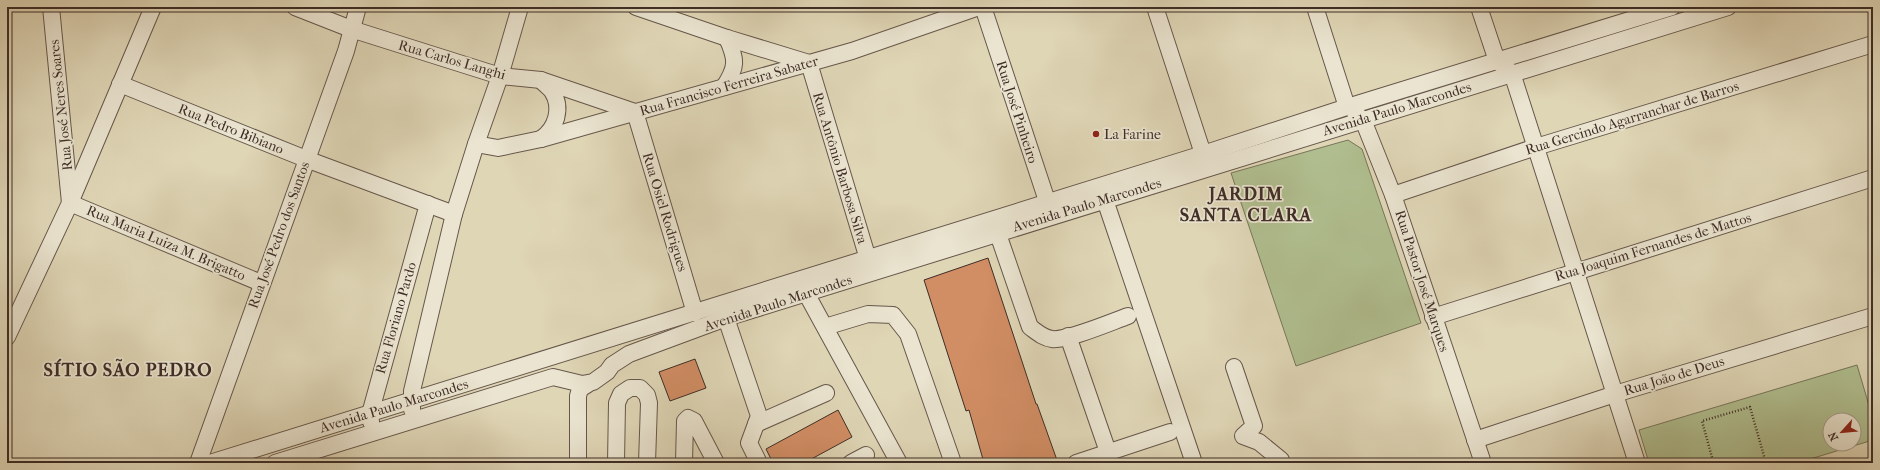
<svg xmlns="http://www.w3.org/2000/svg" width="1880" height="470" font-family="'IM FELL French Canon',serif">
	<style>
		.green { fill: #b0be8f; stroke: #77765b; fill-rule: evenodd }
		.building { fill: #d18d64; stroke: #3e2d27 }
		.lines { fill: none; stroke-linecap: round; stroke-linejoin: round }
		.minor-casing { stroke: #66574b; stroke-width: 18 }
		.path { stroke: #3e2d27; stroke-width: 2.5; stroke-dasharray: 1 2; stroke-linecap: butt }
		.minor { stroke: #eae4d0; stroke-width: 16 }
		.poi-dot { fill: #8f2418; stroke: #eae4d0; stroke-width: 1.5 }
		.labels { text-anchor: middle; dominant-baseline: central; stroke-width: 3.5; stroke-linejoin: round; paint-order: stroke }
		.street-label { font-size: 14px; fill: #3e2d27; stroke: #eae4d0 }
		.poi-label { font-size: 14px; fill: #3e2d27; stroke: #eae4d0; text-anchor: start }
		.district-label { font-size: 18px; font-weight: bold; letter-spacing: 1px; fill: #3e2d27; stroke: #eae4d0 }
	</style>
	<rect width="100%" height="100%" fill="#dfd6b6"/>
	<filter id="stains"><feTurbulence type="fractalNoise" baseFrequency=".005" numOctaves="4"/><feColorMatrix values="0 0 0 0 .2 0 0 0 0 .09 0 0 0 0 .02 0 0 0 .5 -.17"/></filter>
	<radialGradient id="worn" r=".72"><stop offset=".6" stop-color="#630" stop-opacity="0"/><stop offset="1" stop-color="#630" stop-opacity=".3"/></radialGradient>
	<g class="green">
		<polygon points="1348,140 1362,149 1421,323 1296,366 1231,173"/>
		<path d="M1857 365 1873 419V440L1797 463H1649L1639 430ZM1830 420H1854V444H1830Z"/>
	</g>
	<g class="building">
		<polygon points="988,258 1036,404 1037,404 1058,463 984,463 969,410 966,411 924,280"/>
		<polygon points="695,359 706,388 670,401 659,372"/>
		<polygon points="838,410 852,437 804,463 773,463 766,449"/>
	</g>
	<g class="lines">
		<defs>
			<g id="minor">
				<polyline points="51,7 70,203 261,283"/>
				<polyline points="295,7 351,29 500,76 541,80 635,112"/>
				<polyline points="636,7 727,38 809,63 871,269"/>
				<polyline points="983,7 1051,213"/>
				<polyline points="1155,7 1206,163"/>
				<polyline points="1315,7 1347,107"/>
				<polyline points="1479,7 1497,61 1512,73 1637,463"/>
				<polyline points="120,84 306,159 454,214"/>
				<path d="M724 87C737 67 737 60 727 38"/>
				<polyline points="635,112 695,313"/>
				<polyline points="1355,113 1363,120 1393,195 1483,463"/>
				<path d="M541 139C556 129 563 108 552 91 549 87 544 84 541 80"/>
				<polyline points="476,144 498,148 541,139 852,51 979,7"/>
				<polyline points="1393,195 1536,147 1873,44"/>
				<polyline points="1105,200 1194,463"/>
				<path d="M998 234 1030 327C1037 332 1043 338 1052 339 1067 341 1111 322 1128 316"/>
				<polyline points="806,293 899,463"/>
				<polyline points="1433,317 1873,178"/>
				<polyline points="726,318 759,416 749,443 759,463"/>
				<polyline points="825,327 868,314 893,315 908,334 953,463"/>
				<polyline points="1068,336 1108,452"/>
				<polyline points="7,337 70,203 153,7"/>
				<polyline points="1234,367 1254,426 1243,436 1259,442 1281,460 1282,463"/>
				<polyline points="412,410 412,391 454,214 476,144 500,76 520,7"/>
				<polyline points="371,422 370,414 428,204"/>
				<polyline points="756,424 826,393"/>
				<polyline points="1475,440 1615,394 1873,316"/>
				<polyline points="198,463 346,51 358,7"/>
				<polyline points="210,463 1203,154 1347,107 1672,7"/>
				<polyline points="275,463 553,377 582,384 593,382 607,372 612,365 629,354 726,318 1728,7"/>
				<polyline points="578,463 578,396 580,389 588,384"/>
				<polyline points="616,463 617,403 621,394 630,388 640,388 647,395 649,403 647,463"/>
				<polyline points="684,463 685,421 688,418 694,421 716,463"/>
				<polyline points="851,463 866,455"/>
				<polyline points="1076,463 1170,432"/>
			</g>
		</defs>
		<use href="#minor" class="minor-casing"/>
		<polyline class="path" points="1705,463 1713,461 1702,421 1750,407 1766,463"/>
		<use href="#minor" class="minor"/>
	</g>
	<circle class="poi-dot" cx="1096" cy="134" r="4"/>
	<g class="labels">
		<g class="street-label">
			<text transform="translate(452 60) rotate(16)">Rua Carlos Langhi</text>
			<text transform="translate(729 86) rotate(-16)">Rua Francisco Ferreira Sabater</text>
			<text transform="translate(61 105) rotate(-96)">Rua José Neres Soares</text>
			<text transform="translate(1397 109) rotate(-17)">Avenida Paulo Marcondes</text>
			<text transform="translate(1017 112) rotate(72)">Rua José Pinheiro</text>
			<text transform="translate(1632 118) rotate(-17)">Rua Gercindo Agarranchar de Barros</text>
			<text transform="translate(231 129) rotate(22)">Rua Pedro Bibiano</text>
			<text transform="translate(840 168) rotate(73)">Rua Antônio Barbosa Silva</text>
			<text transform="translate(1087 205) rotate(-17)">Avenida Paulo Marcondes</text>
			<text transform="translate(665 212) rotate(73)">Rua Osiel Rodrigues</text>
			<text transform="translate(279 235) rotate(-70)">Rua José Pedro dos Santos</text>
			<text transform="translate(166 243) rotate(23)">Rua Maria Luiza M. Brigatto</text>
			<text transform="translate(1653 247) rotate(-17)">Rua Joaquim Fernandes de Mattos</text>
			<text transform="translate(1422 281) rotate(72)">Rua Pastor José Marques</text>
			<text transform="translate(778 303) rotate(-18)">Avenida Paulo Marcondes</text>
			<text transform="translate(396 318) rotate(-74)">Rua Floriano Pardo</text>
			<text transform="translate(1674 376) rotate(-17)">Rua João de Deus</text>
			<text transform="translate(394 406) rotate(-17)">Avenida Paulo Marcondes</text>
		</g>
		<g class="poi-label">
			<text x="1104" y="134">La Farine</text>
		</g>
		<g class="district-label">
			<text x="1246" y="194">JARDIM<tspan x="1246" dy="21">SANTA CLARA</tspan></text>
			<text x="128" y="370">SÍTIO SÃO PEDRO</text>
		</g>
	</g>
	<rect width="1880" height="470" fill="none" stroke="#dfd6b6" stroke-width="24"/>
	<rect x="8" y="8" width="1864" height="454" fill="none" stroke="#3e2d27" stroke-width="2"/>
	<rect x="12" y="12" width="1856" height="446" fill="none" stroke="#3e2d27"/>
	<g transform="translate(1842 432) rotate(243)"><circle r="19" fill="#eae4d0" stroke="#a59b8c"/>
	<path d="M0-3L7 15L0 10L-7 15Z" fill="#8f2418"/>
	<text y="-6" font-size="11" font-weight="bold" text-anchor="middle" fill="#3e2d27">N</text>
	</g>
	<rect width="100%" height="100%" filter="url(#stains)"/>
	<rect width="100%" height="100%" fill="url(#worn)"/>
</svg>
